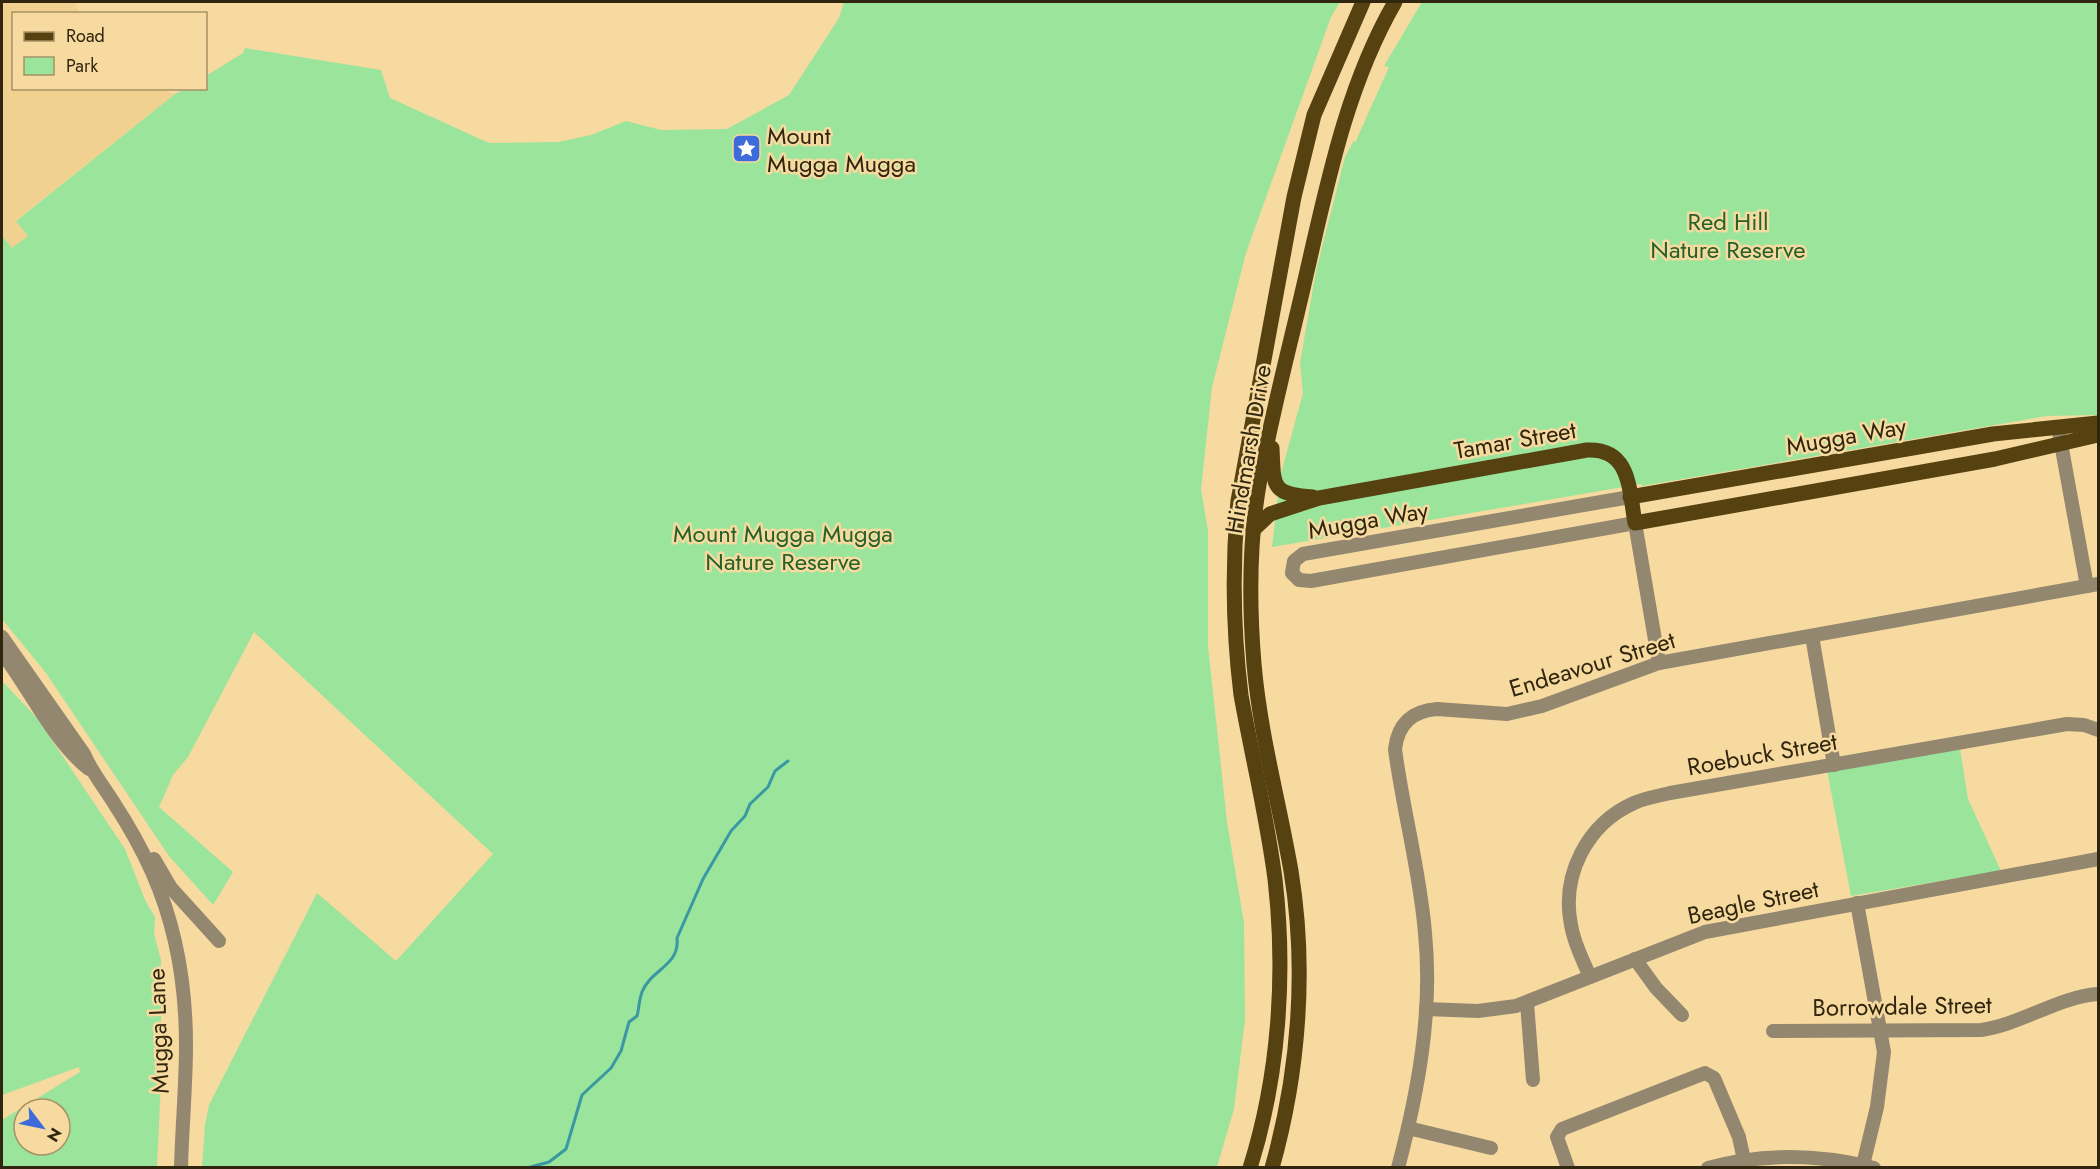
<svg xmlns="http://www.w3.org/2000/svg" width="2100" height="1169" font-family="Jost,sans-serif">
	<style>
		.built { fill: #f1d18f }
		.green { fill: #9be49c; fill-rule: evenodd }
		.lines { fill: none; stroke-linecap: round; stroke-linejoin: round }
		.stream { stroke: #3998a2; stroke-width: 3 }
		.minor { stroke: #938770; stroke-width: 14 }
		.major { stroke: #564111; stroke-width: 15 }
		.labels { text-anchor: middle; dominant-baseline: central; stroke-width: 5; stroke-linejoin: round; paint-order: stroke }
		.poi-label { font-size: 24px; fill: #30250e; stroke: #f6da9f; text-anchor: start }
		.park-label { font-size: 24px; fill: #25612a; stroke: #f6da9f }
		.street-label { font-size: 24px; fill: #30250e; stroke: #f6da9f }
	</style>
	<rect width="100%" height="100%" fill="#f6da9f"/>
	<polygon class="built" points="2,2 75,2 79,13 14,14 14,88 155,88 175,94 16,220 28,236 12,248 2,236"/>
	<g class="green">
		<polygon points="844,2 1340,2 1331,17 1246,253 1212,387 1201,489 1208,531 1208,646 1227,822 1244,923 1245,1019 1234,1109 1217,1167 202,1167 205,1125 209,1105 317,893 396,961 493,854 254,632 188,757 173,775 159,807 233,872 213,905 169,856 46,673 2,619 2,236 12,248 28,236 16,221 175,94 185,89 206,88 206,76 243,53 245,48 381,70 390,98 489,143 558,142 591,135 626,121 661,130 727,129 789,95 839,18"/>
		<polygon points="1422,2 2098,2 2098,415 2047,416 1642,486 1641,484 1272,547 1280,477 1303,393 1300,363 1316,271 1345,157 1354,140 1355,143 1389,67 1384,66"/>
		<path d="M2 681 37 718 125 849 145 900 155 917 154 934 161 960V1037L155 1039 161 1081 157 1167H2V1120L80 1072 79 1067 2 1095ZM24 1109H60V1145H24Z"/>
		<polygon points="1960,749 1968,799 2001,871 1851,896 1827,770"/>
	</g>
	<g class="lines">
		<path class="stream" d="M527 1168 549 1162 566 1149 582 1095 611 1068 621 1051 629 1022 637 1016C639 1009 639 1000 642 992 651 969 680 966 677 938L703 879 731 831 745 816 750 804 768 787 775 771 788 761"/>
		<g class="minor">
			<polyline points="2058,427 2087,586"/>
			<polyline points="1630,497 1303,554 1294,561 1292,573 1299,580 1311,581 1635,523 1659,663"/>
			<polyline points="1812,636 1834,765"/>
			<path d="M2 637 84 754C91 771 102 784 112 800 127 823 141 847 152 872 176 926 186 986 186 1045 186 1086 182 1127 181 1168"/>
			<path d="M2 653C30 689 53 741 89 769"/>
			<polyline points="154,859 171,888 219,941"/>
			<polyline points="1857,903 1884,1052 1877,1107 1863,1165"/>
			<polyline points="1635,959 1656,988 1682,1015"/>
			<path d="M1590 977C1583 960 1574 944 1571 925 1561 875 1587 824 1634 803 1645 798 1658 796 1670 793L2067 724 2084 725 2098 730"/>
			<polyline points="1527,1003 1533,1080"/>
			<polyline points="1426,1009 1478,1011 1516,1006 1705,932 2098,859"/>
			<path d="M1773 1031 1981 1030C2022 1024 2058 997 2098 994"/>
			<polyline points="1408,1128 1491,1148"/>
			<path d="M1398 1168C1418 1092 1433 1012 1425 933 1420 871 1403 811 1395 749 1398 724 1412 711 1437 709L1507 714 1542 706 1659 663 2098 584"/>
			<polyline points="1568,1168 1557,1137 1562,1129 1705,1073 1714,1078 1739,1137 1744,1160"/>
			<path d="M1708 1168C1763 1153 1819 1154 1874 1168"/>
		</g>
		<g class="major">
			<path d="M1272 448C1274 486 1270 494 1313 497"/>
			<polyline points="1630,497 1993,434 2098,423"/>
			<path d="M1253 530 1270 514 1319 498 1587 450C1631 448 1629 490 1635 523L1995 459 2098 435"/>
			<path d="M1250 1168C1279 1076 1286 974 1275 879 1267 817 1252 756 1241 695 1233 630 1232 566 1238 501L1294 197 1314 115 1363 2"/>
			<path d="M1272 1168C1299 1072 1307 968 1291 871 1279 802 1260 734 1254 664 1249 603 1249 539 1260 479 1272 412 1290 346 1305 280 1327 185 1346 87 1395 2"/>
		</g>
	</g>
	<defs>
		<symbol id="sight-square" viewBox="-11 -11 22 22"><rect x="-9" y="-9" width="18" height="18" rx="4" fill="#3e6bdc" stroke="#f6da9f"/><path d="M0-6L1.8-2.2L6-1.7L2.9 1.2L3.7 5.4L0 3.3L-3.7 5.4L-2.9 1.2L-6-1.7L-1.8-2.2Z" fill="#fff"/></symbol>
	</defs>
	<g fill-rule="evenodd">
		<use href="#sight-square" x="730" y="132" width="33" height="33"/>
	</g>
	<g class="labels">
		<g class="poi-label">
			<text x="767" y="135">Mount<tspan x="767" dy="28">Mugga Mugga</tspan></text>
		</g>
		<g class="park-label">
			<text x="1728" y="221">Red Hill<tspan x="1728" dy="28">Nature Reserve</tspan></text>
			<text x="783" y="533">Mount Mugga Mugga<tspan x="783" dy="28">Nature Reserve</tspan></text>
		</g>
		<g class="street-label">
			<text transform="translate(1846 436) rotate(-10)">Mugga Way</text>
			<text transform="translate(1515 440) rotate(-10)">Tamar Street</text>
			<text transform="translate(1248 449) rotate(-80)">Hindmarsh Drive</text>
			<text transform="translate(1368 520) rotate(-10)">Mugga Way</text>
			<text transform="translate(1592 664) rotate(-17)">Endeavour Street</text>
			<text transform="translate(1762 754) rotate(-10)">Roebuck Street</text>
			<text transform="translate(1753 902) rotate(-12)">Beagle Street</text>
			<text transform="translate(1902 1006) rotate(-1)">Borrowdale Street</text>
			<text transform="translate(158 1031) rotate(-92)">Mugga Lane</text>
		</g>
	</g>
	<rect width="2100" height="1169" fill="none" stroke="#30250e" stroke-width="6"/>
	<rect x="12" y="12" width="195" height="78" fill="#f6da9f" stroke="#a79265" stroke-width="1.5"/>
	<rect x="24" y="32" width="30" height="9" fill="#564111" stroke="#a79265" stroke-width="1.5"/>
	<text x="66" y="42" font-size="18" fill="#30250e">Road</text>
	<rect x="24" y="57" width="30" height="18" fill="#9be49c" stroke="#a79265" stroke-width="1.5"/>
	<text x="66" y="72" font-size="18" fill="#30250e">Park</text>
	<g transform="translate(42 1127) rotate(122)"><circle r="28" fill="#f6da9f" stroke="#a79265" stroke-width="1.5"/>
	<path d="M0-4.5L10 22L0 15L-10 22Z" fill="#3e6bdc"/>
	<text y="-9" font-size="16" font-weight="bold" text-anchor="middle" fill="#30250e">N</text>
	</g>
</svg>
